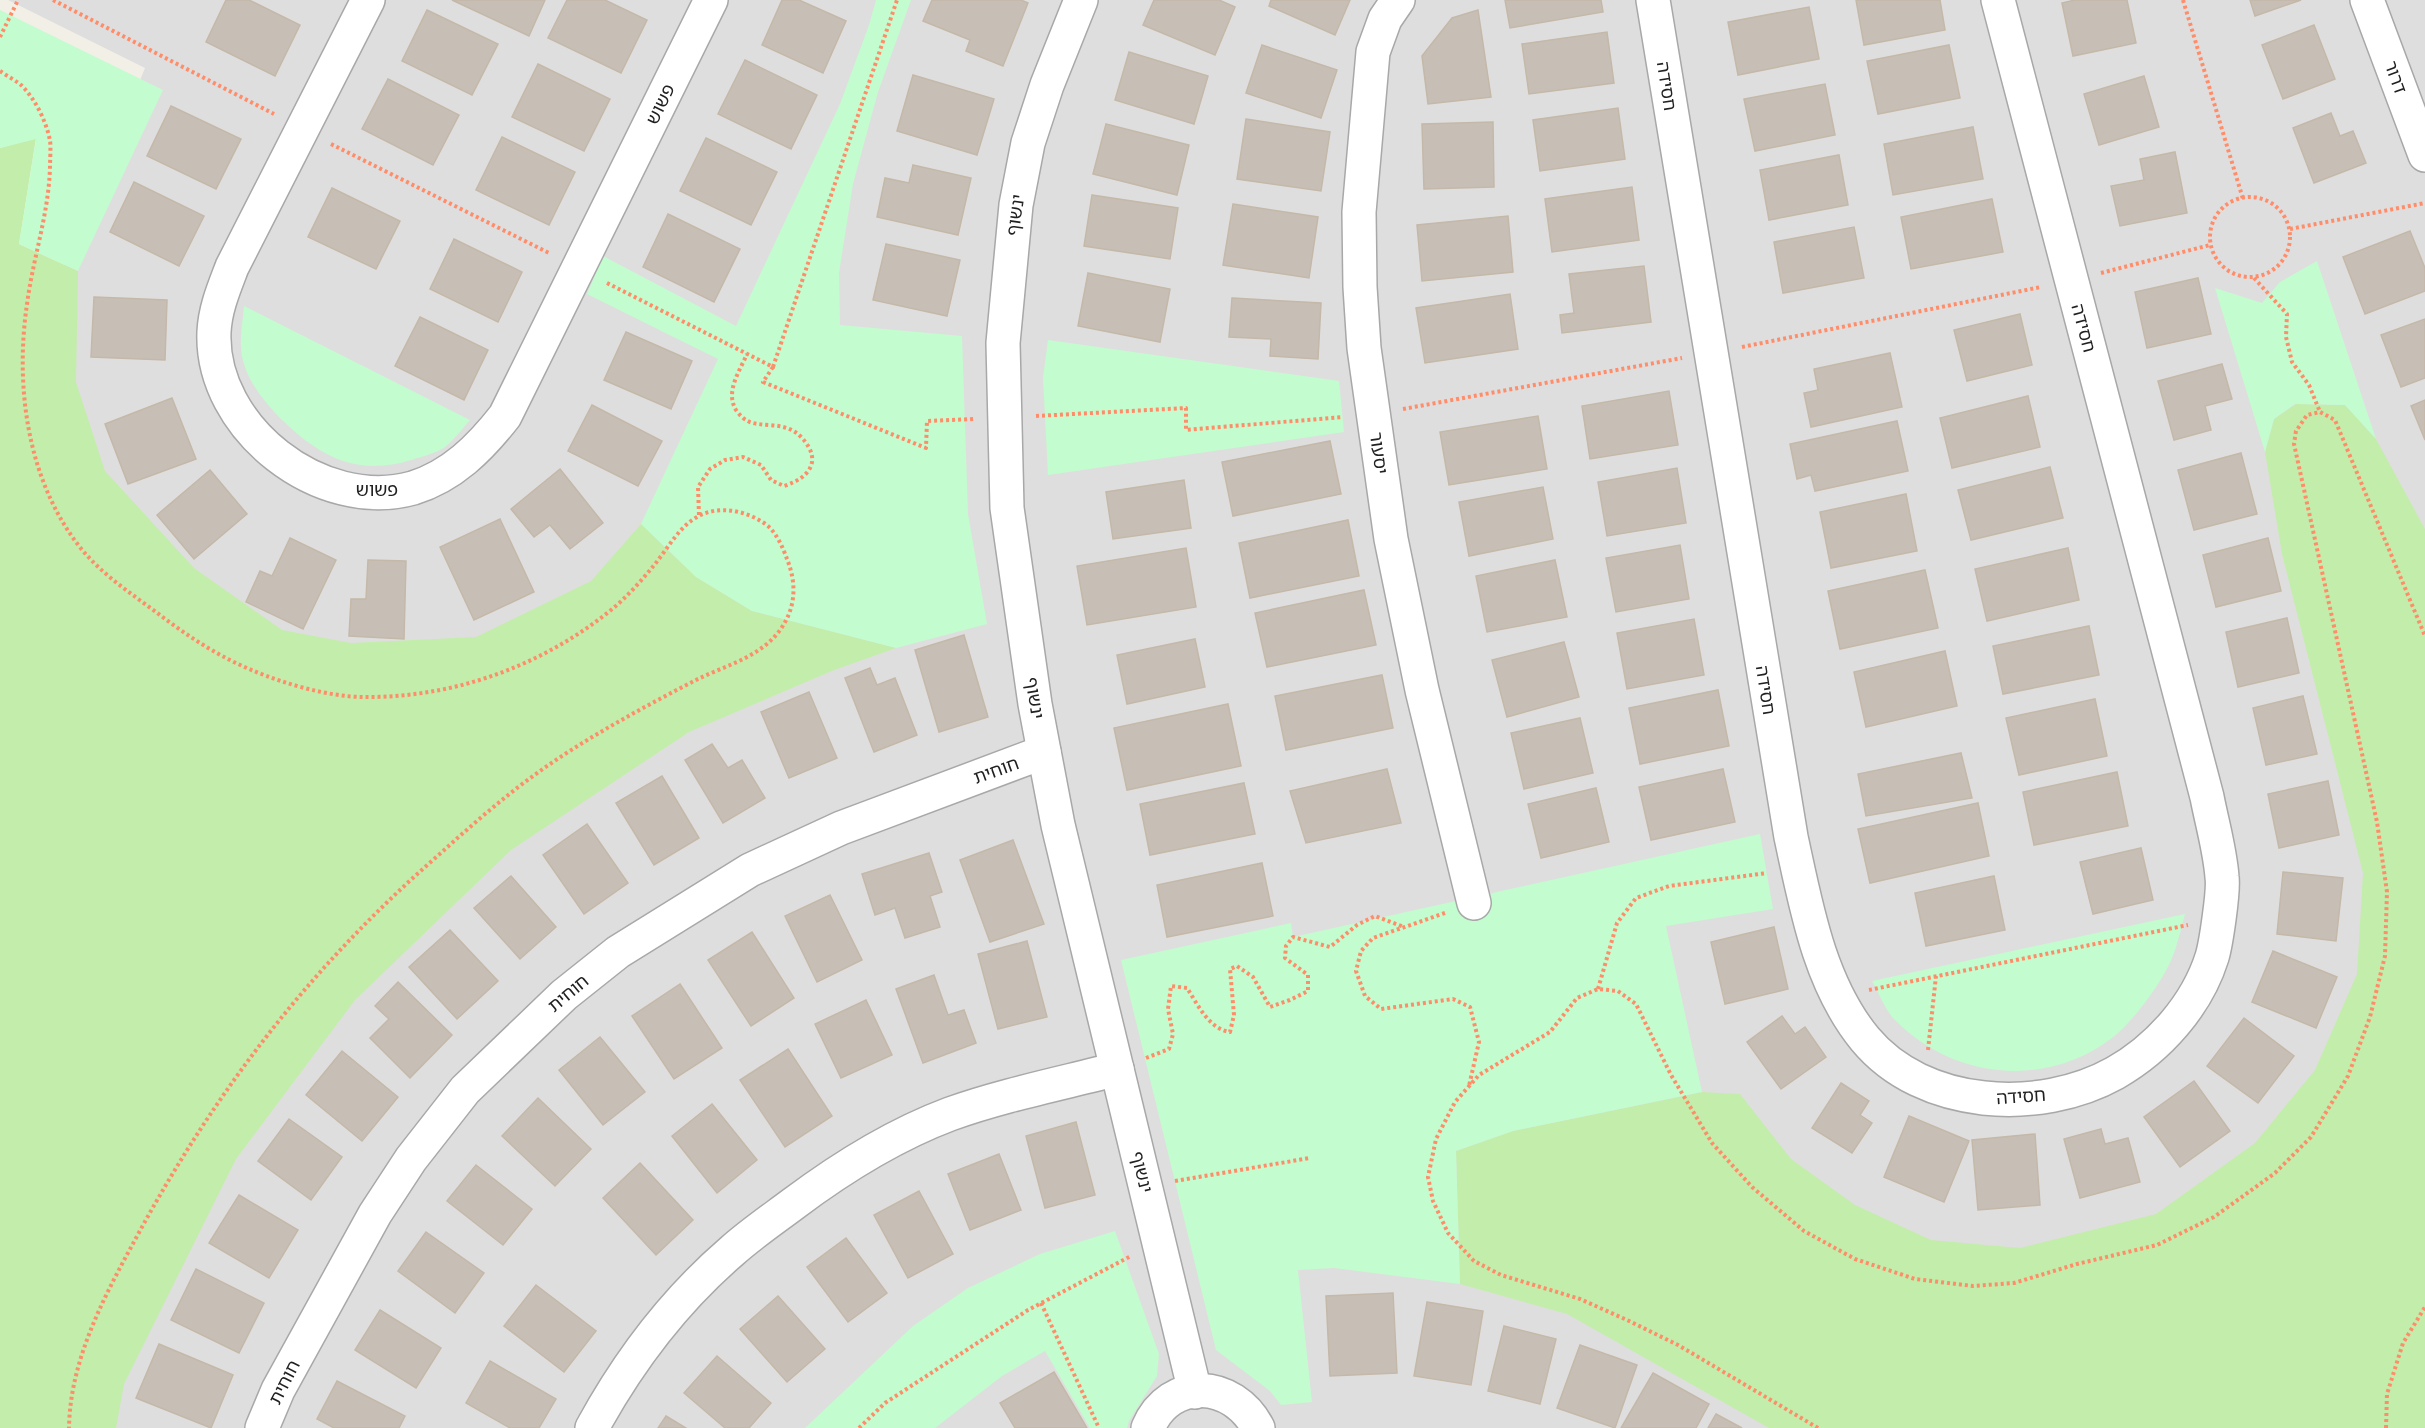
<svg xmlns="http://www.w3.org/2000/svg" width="2425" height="1428" font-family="'Roboto Condensed','Noto Sans Hebrew',sans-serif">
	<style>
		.residential { fill: #dfdede }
		.grass { fill: #c3edab }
		.park { fill: #c3fccf }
		.building { fill: #c7bfb6; stroke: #c4b8a8; stroke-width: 1.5 }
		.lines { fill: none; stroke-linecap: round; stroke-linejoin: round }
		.minor-casing { stroke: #a8a8a8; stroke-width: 36 }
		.path { stroke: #ff8d6a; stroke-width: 4; stroke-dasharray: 3 3; stroke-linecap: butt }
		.minor { stroke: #fff; stroke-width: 33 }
		.labels { text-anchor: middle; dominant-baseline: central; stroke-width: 4.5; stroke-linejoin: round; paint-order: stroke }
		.street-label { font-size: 18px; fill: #212121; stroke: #fff }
	</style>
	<rect width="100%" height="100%" fill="#f2efe7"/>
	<polygon class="residential" points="8,0 2425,0 2425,1428 105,1428 383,690 120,587 55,424 58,280 145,68"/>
	<g class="grass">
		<polygon points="36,138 19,244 78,271 76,382 105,471 194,568 282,630 351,643 476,637 591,581 641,524 696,577 752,611 896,648 834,670 689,732 511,850 355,1000 236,1159 124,1384 116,1428 0,1428 0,148"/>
		<polygon points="2296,404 2345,405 2376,439 2425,529 2425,1428 1769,1428 1567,1314 1460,1284 1456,1151 1513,1131 1669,1099 1702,1092 1740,1094 1791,1159 1855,1205 1931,1240 2020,1248 2156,1214 2255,1143 2315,1070 2357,974 2363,873 2282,554 2265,452 2274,419"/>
	</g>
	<g class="park">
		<polygon points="876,0 911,0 878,92 853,184 839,273 840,325 962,336 968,514 987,624 896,648 752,611 696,577 641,524 718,359 587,294 603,256 736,326 840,104 869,25"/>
		<polygon points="0,10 163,90 78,271 19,244 36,139 0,148"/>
		<polygon points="2317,261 2376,439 2345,405 2295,404 2274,419 2265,452 2215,288 2262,303 2280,282"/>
		<path d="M244 306 470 420C462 429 454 440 445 447 436 453 421 457 411 460 356 477 319 456 280 418 262 399 242 375 241 347 240 334 243 320 244 306Z"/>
		<polygon points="1048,340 1339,381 1344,432 1048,475 1043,378"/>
		<polygon points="1760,834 1773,909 1666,926 1702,1092 1513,1131 1456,1151 1460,1284 1334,1268 1298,1270 1312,1402 1281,1405 1270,1391 1216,1350 1121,960 1291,923 1293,937"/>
		<path d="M2185 914C2181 928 2178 944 2172 958 2163 981 2132 1023 2112 1038 2045 1089 1953 1079 1895 1020 1885 1010 1879 993 1872 981Z"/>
		<polygon points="1115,1231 1159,1354 1157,1376 1129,1421 1127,1428 1090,1428 1045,1351 1002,1376 935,1428 805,1428 913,1326 968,1288 1040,1254"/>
	</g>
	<g class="building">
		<polygon points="226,0 249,0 300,25 275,76 206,42"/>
		<polygon points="452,0 545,0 529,36"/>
		<polygon points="567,0 605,0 647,20 621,73 548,38"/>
		<polygon points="782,0 799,0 846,21 823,73 762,45"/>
		<polygon points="932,0 1021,0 1028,3 1003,66 966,51 970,40 923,21"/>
		<polygon points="1154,0 1219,0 1235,7 1215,55 1143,25"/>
		<polygon points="1271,0 1350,0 1335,35 1269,6"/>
		<polygon points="1505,0 1601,0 1603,12 1510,28"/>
		<polygon points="1856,0 1940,0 1945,30 1864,45"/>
		<polygon points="2075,0 2127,0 2136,43 2073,56 2062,3"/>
		<polygon points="2250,0 2301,0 2255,16"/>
		<polygon points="1809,7 1819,59 1738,75 1728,22"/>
		<polygon points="427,10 498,44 472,95 402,61"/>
		<polygon points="1478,10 1491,97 1428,104 1422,56 1452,18"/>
		<polygon points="2314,25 2335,79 2283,99 2262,45"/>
		<polygon points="1607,32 1614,83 1529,94 1522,44"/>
		<polygon points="1262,45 1337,70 1321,118 1246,93"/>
		<polygon points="1949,45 1960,98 1878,114 1867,61"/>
		<polygon points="1129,52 1208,76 1194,124 1115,100"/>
		<polygon points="745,60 817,95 791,149 718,114"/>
		<polygon points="538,64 610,99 584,151 512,117"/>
		<polygon points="913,75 994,99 977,155 897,131"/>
		<polygon points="2144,76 2159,127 2099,145 2084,94"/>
		<polygon points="388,79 459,115 433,165 362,129"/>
		<polygon points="1825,84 1835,135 1755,151 1744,99"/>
		<polygon points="171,106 241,139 216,189 147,156"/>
		<polygon points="1618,108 1625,159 1540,171 1533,120"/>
		<polygon points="2331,113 2340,136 2353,131 2366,163 2314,183 2293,128"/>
		<polygon points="1246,119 1330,132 1321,191 1237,179"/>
		<polygon points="1493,122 1494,187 1424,189 1422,124"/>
		<polygon points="1106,124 1189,145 1177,195 1093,174"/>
		<polygon points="1973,127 1983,179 1893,195 1884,144"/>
		<polygon points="502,137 575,172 549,225 476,190"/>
		<polygon points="706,138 777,172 751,225 680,191"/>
		<polygon points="2175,152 2187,213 2120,226 2111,186 2144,180 2140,159"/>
		<polygon points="1839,155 1848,205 1769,220 1760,170"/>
		<polygon points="913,165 971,178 958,235 877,217 885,178 909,183"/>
		<polygon points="134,182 204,216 179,266 110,232"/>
		<polygon points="1632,187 1639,240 1552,252 1545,199"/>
		<polygon points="332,188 400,221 376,269 308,237"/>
		<polygon points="1092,195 1178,208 1170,259 1084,246"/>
		<polygon points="1992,199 2003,252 1911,269 1901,217"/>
		<polygon points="1233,204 1318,217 1309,278 1223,265"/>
		<polygon points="668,214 740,249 714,302 643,267"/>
		<polygon points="1508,216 1513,272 1422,281 1417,225"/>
		<polygon points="1854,227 1864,278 1783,293 1774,242"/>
		<polygon points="2410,231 2425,268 2425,291 2365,314 2343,257"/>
		<polygon points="454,239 522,272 498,322 430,289"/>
		<polygon points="886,244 960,260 947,316 873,300"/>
		<polygon points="1644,266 1651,322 1562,333 1560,315 1574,313 1569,274"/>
		<polygon points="1088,273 1170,289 1160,342 1078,326"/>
		<polygon points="2198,278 2211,334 2147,348 2135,292"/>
		<polygon points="1510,294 1518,349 1425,363 1416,308"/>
		<polygon points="94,297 167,300 165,360 91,357"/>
		<polygon points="1232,298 1321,303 1318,359 1270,356 1271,339 1229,337"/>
		<polygon points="2020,314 2032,365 1967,381 1954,330"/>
		<polygon points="420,317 488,350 464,400 395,366"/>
		<polygon points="2425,319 2425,378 2401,387 2381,335"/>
		<polygon points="626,332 692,361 671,409 604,380"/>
		<polygon points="1890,353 1902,407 1811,427 1804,393 1818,390 1814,369"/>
		<polygon points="2222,364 2232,399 2205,406 2211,430 2174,440 2158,381"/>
		<polygon points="1669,391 1678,445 1590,459 1582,406"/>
		<polygon points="2028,396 2040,447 1952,468 1940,418"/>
		<polygon points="172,398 196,459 128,484 105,424"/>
		<polygon points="2425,400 2425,440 2411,406"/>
		<polygon points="592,405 662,441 638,486 568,451"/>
		<polygon points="1538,416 1547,469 1449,485 1440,432"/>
		<polygon points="1897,421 1908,471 1815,491 1811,475 1797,479 1790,444"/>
		<polygon points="1330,441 1341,494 1233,516 1222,462"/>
		<polygon points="2241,453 2257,514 2194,530 2178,470"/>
		<polygon points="2050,467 2063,518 1971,540 1958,490"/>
		<polygon points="1677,468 1686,523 1607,536 1598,482"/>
		<polygon points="560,469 603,523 570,549 550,525 534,537 511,509"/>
		<polygon points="210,470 247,514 194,559 157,515"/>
		<polygon points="1184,480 1191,528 1113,539 1106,492"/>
		<polygon points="1543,487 1553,539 1469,556 1459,502"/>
		<polygon points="1906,494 1917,551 1831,568 1820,512"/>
		<polygon points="500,519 534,592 474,620 440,547"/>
		<polygon points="1348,520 1359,576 1250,598 1239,543"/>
		<polygon points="290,538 336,560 303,629 246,602 260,571 272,576"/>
		<polygon points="2268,538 2281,591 2216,607 2203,555"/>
		<polygon points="1680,545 1689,599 1616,612 1606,558"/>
		<polygon points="1186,548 1196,607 1087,625 1077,566"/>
		<polygon points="2068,548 2079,600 1987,621 1975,569"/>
		<polygon points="368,560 406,561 404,639 349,636 351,599 366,599"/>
		<polygon points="1555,560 1567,617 1487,632 1476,576"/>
		<polygon points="1925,570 1938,628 1840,649 1828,591"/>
		<polygon points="1364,590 1376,645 1267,667 1255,613"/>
		<polygon points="2287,618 2299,673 2238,687 2226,632"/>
		<polygon points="1694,619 1704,675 1627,689 1617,633"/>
		<polygon points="2089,626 2099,675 2003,694 1993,646"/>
		<polygon points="964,635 988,717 939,732 915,650"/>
		<polygon points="1195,639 1205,687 1127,704 1117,655"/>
		<polygon points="1564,642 1579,697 1507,717 1492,660"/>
		<polygon points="1945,651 1957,706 1866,727 1854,672"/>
		<polygon points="870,668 877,685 895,678 917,735 874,752 845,678"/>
		<polygon points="1382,675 1393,728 1286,750 1275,696"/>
		<polygon points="1718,690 1729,746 1640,764 1629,708"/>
		<polygon points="809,692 837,758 789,778 761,712"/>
		<polygon points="2303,696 2317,754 2266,765 2253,708"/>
		<polygon points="2095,699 2107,756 2019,775 2006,718"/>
		<polygon points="1228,704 1241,766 1127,790 1114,728"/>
		<polygon points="1580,718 1593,773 1524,789 1511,733"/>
		<polygon points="712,744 728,768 742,760 765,798 723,823 685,760"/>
		<polygon points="1961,753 1972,798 1866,816 1858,774"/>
		<polygon points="1387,769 1401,823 1306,843 1290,791"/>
		<polygon points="1723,769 1735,822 1651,840 1639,787"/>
		<polygon points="2117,772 2128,826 2034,845 2023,792"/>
		<polygon points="662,776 699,838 654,865 616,803"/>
		<polygon points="2328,781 2339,835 2279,848 2268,794"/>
		<polygon points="1244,783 1255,834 1150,855 1140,804"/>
		<polygon points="1596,788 1609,842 1541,858 1528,804"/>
		<polygon points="1978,803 1989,856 1870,883 1858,829"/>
		<polygon points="587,824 628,883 584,914 543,855"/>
		<polygon points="1013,840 1044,924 990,942 960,860"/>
		<polygon points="2141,848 2153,900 2093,914 2080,862"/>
		<polygon points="929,853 942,892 930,896 940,927 905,938 895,908 875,915 862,874"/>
		<polygon points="1262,863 1273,916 1167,937 1157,885"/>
		<polygon points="2283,872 2343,878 2336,941 2277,934"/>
		<polygon points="511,876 556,927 520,959 474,908"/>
		<polygon points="1994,876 2005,930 1926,946 1915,893"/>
		<polygon points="830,895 862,960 817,982 785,916"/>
		<polygon points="1774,927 1788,989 1725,1004 1711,942"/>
		<polygon points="450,930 498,981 457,1019 409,967"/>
		<polygon points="752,932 794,998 751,1026 708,960"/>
		<polygon points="1027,941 1047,1017 998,1029 978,954"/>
		<polygon points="2273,951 2337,977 2316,1028 2252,1002"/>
		<polygon points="934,975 948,1015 964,1010 976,1043 923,1063 896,989"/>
		<polygon points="398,982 452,1035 410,1078 370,1038 389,1019 375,1006"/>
		<polygon points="680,984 722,1048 674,1079 632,1016"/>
		<polygon points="866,1000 892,1055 841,1078 815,1024"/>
		<polygon points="1782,1016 1795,1034 1805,1027 1826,1057 1781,1089 1747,1042"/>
		<polygon points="2244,1018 2294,1056 2258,1103 2207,1066"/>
		<polygon points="600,1037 645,1092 603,1125 559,1070"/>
		<polygon points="788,1049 832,1116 785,1147 740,1080"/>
		<polygon points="342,1051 398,1097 362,1141 306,1095"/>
		<polygon points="2194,1081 2230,1131 2180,1167 2144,1117"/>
		<polygon points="1841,1083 1869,1101 1860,1115 1872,1123 1852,1153 1812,1128"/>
		<polygon points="538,1098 591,1149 555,1186 502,1136"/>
		<polygon points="712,1104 757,1160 717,1193 672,1136"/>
		<polygon points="1909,1116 1969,1141 1944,1202 1884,1177"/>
		<polygon points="289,1119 342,1157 311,1200 258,1161"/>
		<polygon points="1076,1122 1095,1195 1045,1208 1026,1136"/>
		<polygon points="2101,1129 2105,1144 2128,1138 2140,1182 2080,1198 2064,1139"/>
		<polygon points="2035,1134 2040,1205 1978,1210 1972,1140"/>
		<polygon points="999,1154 1021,1210 970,1230 948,1174"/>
		<polygon points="640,1163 693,1220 656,1255 603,1198"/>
		<polygon points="476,1165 532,1209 503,1245 447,1201"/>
		<polygon points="919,1191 953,1254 908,1278 874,1215"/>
		<polygon points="239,1195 298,1230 269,1278 209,1243"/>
		<polygon points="426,1232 484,1273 455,1313 398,1271"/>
		<polygon points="846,1238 887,1293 848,1322 807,1267"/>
		<polygon points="196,1269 264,1303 239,1353 171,1320"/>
		<polygon points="536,1285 596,1331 564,1372 504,1326"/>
		<polygon points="1393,1293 1397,1373 1330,1376 1326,1296"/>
		<polygon points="778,1296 825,1349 787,1382 740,1329"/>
		<polygon points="1427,1302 1483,1311 1471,1385 1414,1376"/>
		<polygon points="380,1310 441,1348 416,1388 355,1350"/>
		<polygon points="1504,1326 1556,1339 1540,1404 1488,1391"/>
		<polygon points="159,1344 233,1375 211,1428 136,1398"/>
		<polygon points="1580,1345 1637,1365 1615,1428 1557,1408"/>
		<polygon points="717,1356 771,1403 749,1428 725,1428 684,1393"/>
		<polygon points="490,1361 556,1399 539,1428 510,1428 466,1403"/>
		<polygon points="1054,1372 1087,1428 1015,1428 1000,1403"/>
		<polygon points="1653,1373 1709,1404 1696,1428 1621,1428"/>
		<polygon points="337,1381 405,1416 399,1428 334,1428 317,1419"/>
		<polygon points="1716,1414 1742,1428 1708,1428"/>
		<polygon points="666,1416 686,1428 658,1428"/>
	</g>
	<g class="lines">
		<defs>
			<g id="minor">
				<path d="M368 0 232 267C224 288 215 309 214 332 210 428 321 514 413 488 452 476 480 448 505 416L711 0"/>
				<polyline points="1081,0 1047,85 1028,143 1016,205 1003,343 1007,508 1035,704 1058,825 1195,1392"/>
				<polyline points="1398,0 1385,19 1373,52 1359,212 1360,287 1364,348 1391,539 1422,690 1474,903"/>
				<path d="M1653 0 1791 837C1806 906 1819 983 1865 1039 1923 1109 2040 1115 2115 1073 2159 1048 2197 1005 2212 957 2216 944 2224 890 2222 877 2220 850 2212 823 2207 797L1998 0"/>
				<polyline points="2367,0 2425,155"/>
				<polyline points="262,1428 278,1390 375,1214 411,1159 465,1090 564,995 618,952 750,870 841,828 1044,752"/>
				<path d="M592 1428C628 1362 675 1300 732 1251 751 1234 773 1219 793 1204 841 1168 894 1135 950 1114 1003 1095 1063 1083 1117 1069"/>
				<path d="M1148 1428C1170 1376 1233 1380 1258 1428"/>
			</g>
		</defs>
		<use href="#minor" class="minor-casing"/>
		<g class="path">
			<polyline points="53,0 274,114"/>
			<polyline points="2183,0 2243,199"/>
			<polyline points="0,37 18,0"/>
			<path d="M0 71C7 76 15 80 21 85 35 98 47 123 50 141 51 145 50 162 50 166 49 213 33 258 27 304 15 386 27 479 79 546 100 573 129 592 156 612 186 635 219 657 254 671 285 684 330 697 364 697 453 698 542 666 611 610 627 597 642 580 655 564 668 548 679 527 697 517 719 504 749 511 768 526 777 534 783 548 787 559 797 584 796 608 780 630 760 658 723 666 694 681 642 708 588 737 540 771 506 795 473 824 442 852 313 964 217 1088 136 1238 104 1297 70 1360 69 1428"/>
			<polyline points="331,144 549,253"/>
			<circle cx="2250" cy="237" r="40"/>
			<polyline points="2290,229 2425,203"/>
			<polyline points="2101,273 2210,245"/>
			<polyline points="2254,278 2287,314 2286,337 2292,362 2309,385 2320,412"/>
			<polyline points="607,283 773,367 897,0"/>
			<polyline points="1742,347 2041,287"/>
			<polyline points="773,367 763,382 926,448 927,421 975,419"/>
			<polyline points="1403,409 1682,358"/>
			<polyline points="1036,416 1186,408 1186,430 1342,417"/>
			<path d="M699 515 698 487 710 469 725 460 743 457 761 465 771 480 784 486C809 478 823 461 802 438 785 419 759 429 746 420 742 418 735 410 734 406 727 389 740 370 747 354"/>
			<polyline points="1445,913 1373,938 1361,951 1356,971 1365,996 1381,1009 1453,999 1470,1007 1479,1042 1469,1086"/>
			<polyline points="1598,989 1617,923 1636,898 1669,886 1767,873"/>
			<polyline points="1869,990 2188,925"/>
			<polyline points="1928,1050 1936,976"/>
			<path d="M1146 1058 1169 1049 1173 1034 1168 1009 1171 986 1187 988C1198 1005 1209 1029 1230 1032L1234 1015 1230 969 1237 966 1253 977 1270 1007 1290 1000 1308 991V975L1285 958 1286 946 1293 937 1330 947 1357 925 1375 916 1404 927"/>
			<polyline points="1175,1181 1310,1158"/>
			<polyline points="1041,1303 1099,1428"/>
			<polyline points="859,1428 885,1403 1028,1310 1131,1256"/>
			<polyline points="1818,1428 1678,1345 1627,1320 1580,1299 1501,1275 1474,1261 1448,1233 1433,1201 1428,1177 1436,1139 1455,1102 1479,1075 1550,1032 1577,998 1598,989 1618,991 1636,1004 1671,1075 1712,1143 1752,1187 1804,1231 1855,1259 1915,1279 1973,1286 2014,1283 2077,1264 2157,1245 2214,1217 2275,1173 2311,1137 2348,1076 2370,1017 2385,956 2387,892 2377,822 2294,444 2296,431 2307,415 2320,412 2335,420 2425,636"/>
			<polyline points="2386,1428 2387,1394 2403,1343 2425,1307"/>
		</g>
		<use href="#minor" class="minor"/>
	</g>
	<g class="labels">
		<g class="street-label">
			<text transform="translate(2396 77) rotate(70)">דרור</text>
			<text transform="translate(1667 86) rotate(81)">חסידה</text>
			<text transform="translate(660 104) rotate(-64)">פשוש</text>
			<text transform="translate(1015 215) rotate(-82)">ינשוף</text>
			<text transform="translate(2084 328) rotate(75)">חסידה</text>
			<text transform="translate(1379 453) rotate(82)">יסעור</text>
			<text x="377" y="489">פשוש</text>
			<text transform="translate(1766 690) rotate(81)">חסידה</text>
			<text transform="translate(1035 698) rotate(81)">ינשוף</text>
			<text transform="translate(996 770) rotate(-20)">חוחית</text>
			<text transform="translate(568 993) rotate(-40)">חוחית</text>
			<text transform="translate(2021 1096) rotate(-4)">חסידה</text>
			<text transform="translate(1142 1172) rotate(76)">ינשוף</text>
			<text transform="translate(284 1382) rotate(-63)">חוחית</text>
		</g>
	</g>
</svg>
